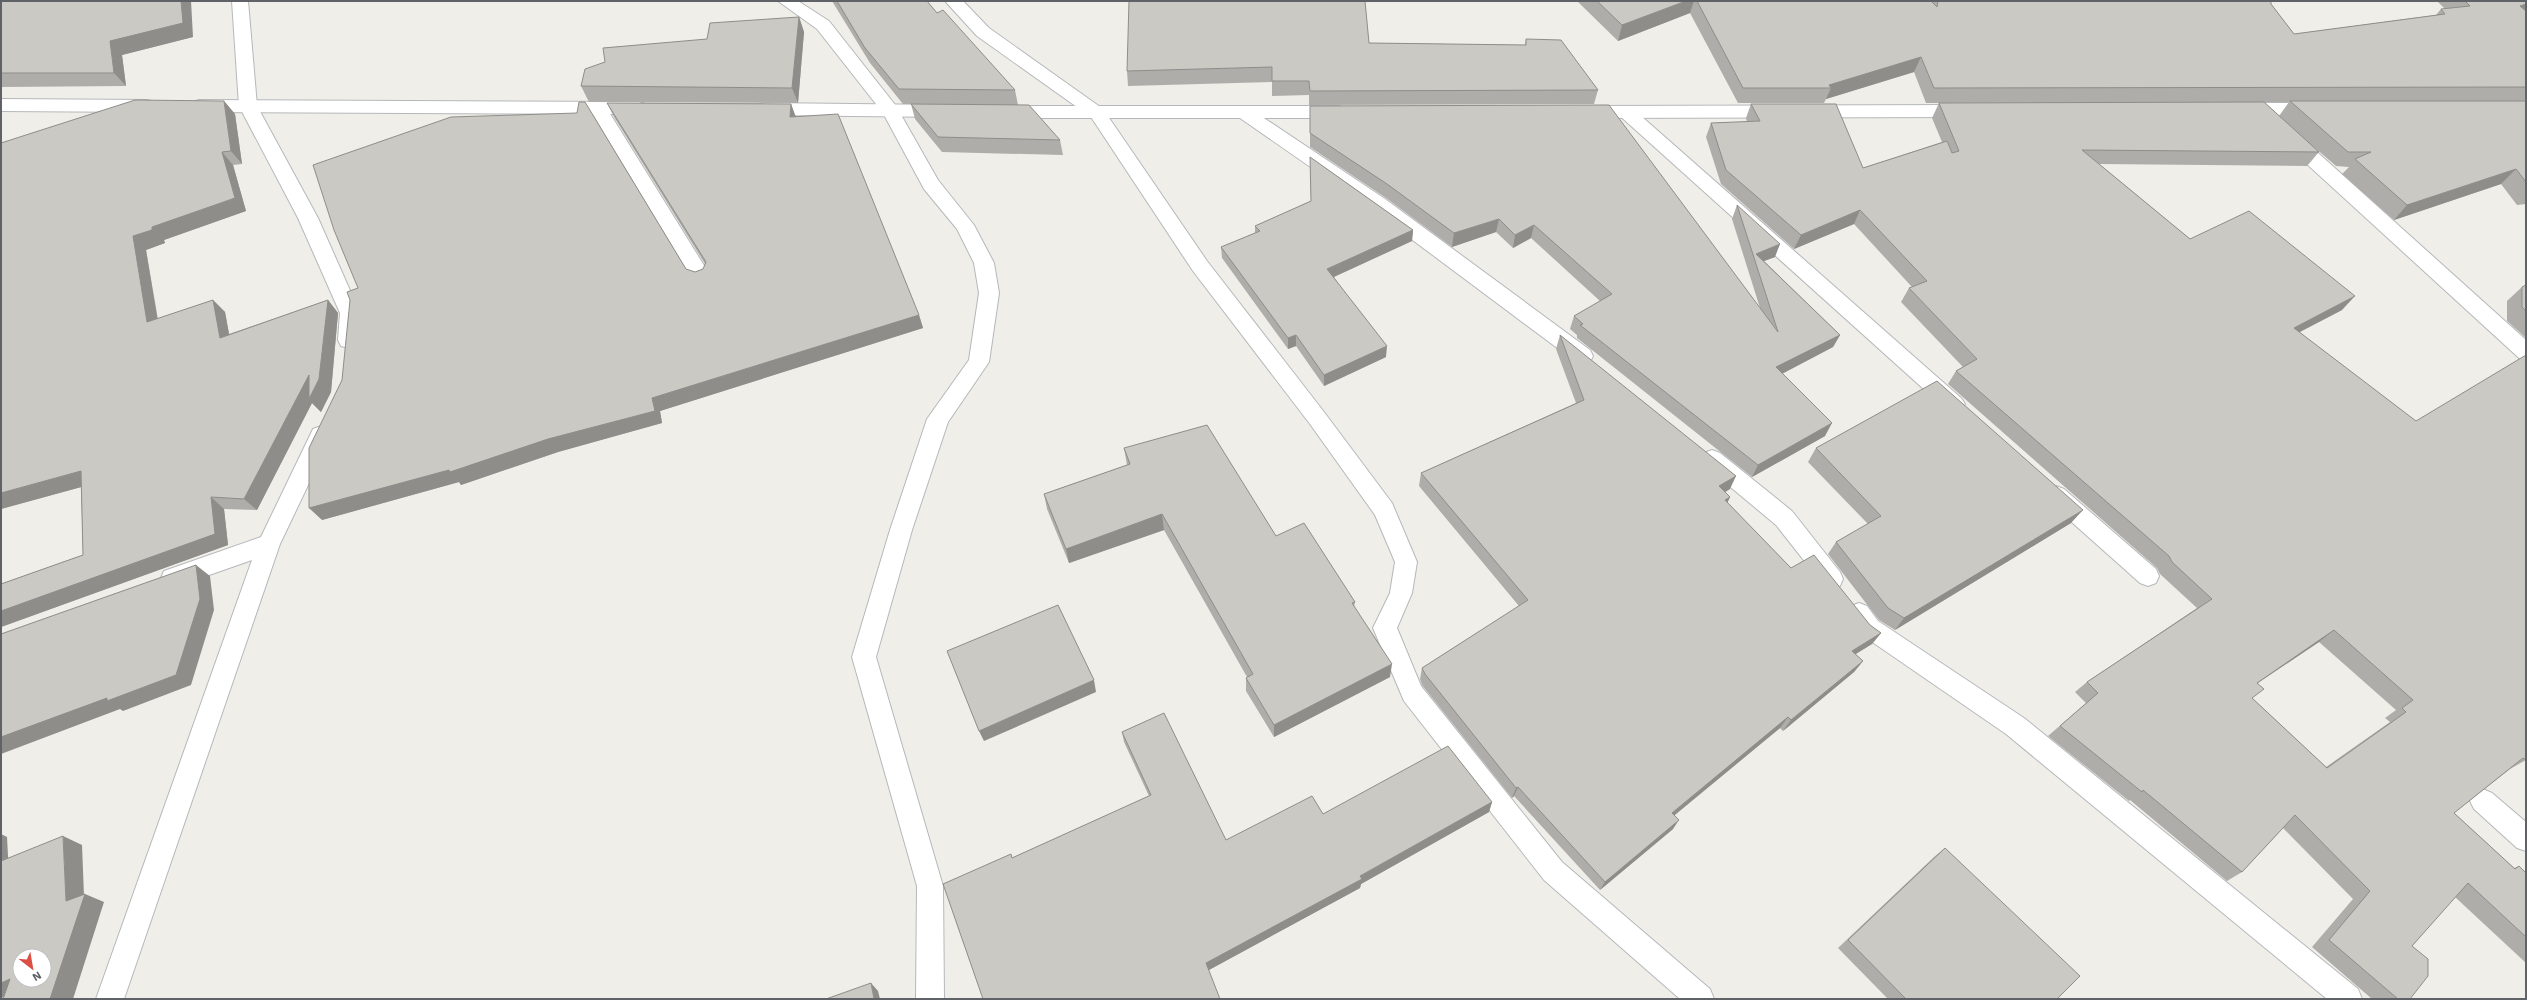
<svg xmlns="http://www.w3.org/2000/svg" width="2527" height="1000" font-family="'Work Sans',sans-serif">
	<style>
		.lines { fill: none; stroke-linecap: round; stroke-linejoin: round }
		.minor-casing { stroke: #b5b8bb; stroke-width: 2 }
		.tertiary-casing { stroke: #b5b8bb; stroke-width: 2 }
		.minor { fill: #fff; fill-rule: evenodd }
		.tertiary { fill: #fff; fill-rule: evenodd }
		.wall { fill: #afada9; fill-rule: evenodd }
		.shaded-wall { fill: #8e8d89 }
		.building { fill: #cbc9c4; stroke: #8e8d89; fill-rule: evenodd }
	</style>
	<rect width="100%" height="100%" fill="#f0eee8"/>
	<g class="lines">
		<defs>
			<g id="minor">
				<polygon points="232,1 248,1 257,106 318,218 360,313 358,340 355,346 348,348 341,346 338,340 340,313 298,218 239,106"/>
				<polygon points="778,1 798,1 829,21 896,106 938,180 974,225 994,263 999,293 989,362 948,422 912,530 876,657 943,886 944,999 916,999 917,886 852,657 890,530 927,419 969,360 979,293 974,263 957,229 924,189 883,113 817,29"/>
				<polygon points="945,1 963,1 989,28 1103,109 1207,261 1324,412 1392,503 1417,562 1412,593 1397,628 1421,686 1562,862 1710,989 1714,999 1680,999 1544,880 1404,701 1373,628 1390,593 1395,562 1375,515 1310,424 1193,271 1091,117 977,36"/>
				<polygon points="598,102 604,104 708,272 711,277 708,282 701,284 694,282 589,108 592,104"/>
				<polygon points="1243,106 1249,108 1385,199 1590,350 1593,356 1590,362 1583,364 1576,362 1371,209 1237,116 1234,112 1237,108"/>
				<polygon points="1626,106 1632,108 1961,398 1965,404 1961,410 1954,412 1947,410 1620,116 1617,112 1620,108"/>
				<polygon points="2291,133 2297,134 2526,340 2526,360 2519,358 2285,144 2282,139 2285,134"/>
				<polygon points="321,426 329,429 332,435 280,544 124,999 96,999 252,560 172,588 164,585 161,578 164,571 261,537 313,429"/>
				<polygon points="1712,450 1720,453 1792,511 1840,572 1843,579 1840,586 1832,589 1824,586 1776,525 1704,465 1701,459 1704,453"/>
				<polygon points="2056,486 2064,489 2156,569 2159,576 2156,583 2148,586 2140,583 2048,501 2045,495 2048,489"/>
				<polygon points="1859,603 1867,606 1878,621 2024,718 2358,989 2362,999 2327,999 2006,734 1862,635 1847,613 1851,606"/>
				<polygon points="2483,789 2492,793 2526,822 2526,851 2517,848 2474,809 2470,801 2474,793"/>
			</g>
			<g id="tertiary">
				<polygon points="1,99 147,100 153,102 156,106 153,110 147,112 1,111"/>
				<polygon points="199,100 639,102 645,104 648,108 645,112 639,114 199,112 193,110 190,106 193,102"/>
				<polygon points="763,103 943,105 949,107 952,111 949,115 943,117 763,115 757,113 754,109 757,105"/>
				<polygon points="2241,103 2313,103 2319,105 2322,109 2319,113 2313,115 2241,115 2235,113 2232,109 2235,105"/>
				<polygon points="1965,105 1971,107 1974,111 1971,115 1965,117 1585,118 1579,116 1576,112 1579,108 1585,106"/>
				<polygon points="1005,106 1339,106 1345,108 1348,112 1345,116 1339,118 1005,118 999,116 996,112 999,108"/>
			</g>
		</defs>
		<use href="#minor" class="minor-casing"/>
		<use href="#tertiary" class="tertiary-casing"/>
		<use href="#minor" class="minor"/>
		<use href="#tertiary" class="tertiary"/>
	</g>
	<g class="wall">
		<polygon points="1,1 193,37 122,55 126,86 1,87"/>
		<polygon points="832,1 927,1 937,13 1015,90 1018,105 1060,140 1063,155 942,152 915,119 911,104 903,104 870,63"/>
		<path d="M1577 1H2271V4L2294 34 2436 15 2441 9H2445L2437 1H2526V204L2517 205 2501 184 2394 220 2342 174 2349 167 2336 166 2314 147 2319 152 2307 166 2099 164 2190 239 2342 310 2300 332 2526 760 2510 769 2454 813 2514 868 2519 866 2526 873V963L2455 897 2412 946 2410 999H2372L2312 947 2353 899 2283 828 2242 872 2227 881 2130 800 2129 801 2048 736 2086 703 2075 692 2087 682 2197 608 2160 574 2157 568 1948 384 1956 371 1963 367 1901 302 1909 288 1912 287 1854 224 1794 249 1721 184 1706 137 1711 123 1747 122 1746 118 1751 104 1863 168 1942 142 1932 118 1939 103 2213 102 1926 103 1914 72 1826 99 1824 103H1738L1690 13 1618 41ZM2264 102H2289L2279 116ZM2319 642 2396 710 2385 718 2390 722 2326 767 2252 698 2257 683Z"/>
		<polygon points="799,17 804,32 798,103 589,102 581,86 707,39"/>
		<polygon points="1526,39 1598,90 1594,104 1309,105 1309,95 1272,96 1272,82 1128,86 1127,71 1369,43 1525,45"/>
		<polygon points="224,101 235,114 242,164 233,165 246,211 164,240 165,243 146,250 158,319 213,300 225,312 229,334 328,300 338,313 331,392 321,412 312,403 257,510 224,509 228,545 1,627 1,584 83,555 81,487 1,509 1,143"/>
		<polygon points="607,103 791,104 796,117 919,315 923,328 660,411 662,423 558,452 461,485 459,482 322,520 686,269 695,272 703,269 705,264 614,117"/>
		<polygon points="1310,106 1760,308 1732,219 1737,205 1775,257 1764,261 1840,335 1833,347 1782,374 1825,436 1752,477 1577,338 1577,335 1570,329 1574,316 1600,301 1531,238 1513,248 1496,232 1452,247 1386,198 1310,147"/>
		<polygon points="1310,157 1413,230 1412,241 1334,277 1386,357 1324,386 1296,346 1288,349 1222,258 1221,247 1255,233 1255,226 1311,201"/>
		<polygon points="2526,285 2526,338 2507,321 2507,301 2522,287"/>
		<polygon points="1560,335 1730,489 1725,492 1730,497 1727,503 1791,568 1881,633 1872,644 1855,654 1863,661 1854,672 1783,731 1780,728 1675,815 1673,829 1600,890 1514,796 1512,798 1422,685 1420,679 1422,668 1519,606 1419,486 1421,473 1576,403 1556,349"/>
		<polygon points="1124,448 1276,536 1355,602 1354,607 1390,677 1274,737 1246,691 1246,678 1247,677 1164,530 1069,563 1047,509 1044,494 1127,465"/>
		<polygon points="1816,448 2071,523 1895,630 1879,620 1828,554 1836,542 1868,524 1808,462"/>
		<polygon points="1122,732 1226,840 1323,814 1492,802 1489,812 1361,884 1360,888 1209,970 1012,858 1149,796 1124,742"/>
		<polygon points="1945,848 2057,999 1888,999 1838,948 1934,857"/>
	</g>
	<g class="shaded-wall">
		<polygon points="181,1 191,1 193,37 122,55 126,86 114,73 110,41"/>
		<polygon points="1686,1 1694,1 1690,13 1618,41 1622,25"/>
		<polygon points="2526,4 2526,15 2520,6"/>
		<polygon points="799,17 804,32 798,103 792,88"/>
		<polygon points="1921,57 1914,72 1826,99 1831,88 1829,85"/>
		<polygon points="224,101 235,114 242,164 231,151"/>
		<polygon points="791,104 796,118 790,117"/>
		<polygon points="222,152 233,165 246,211 164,240 165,243 146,250 160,335 147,322 133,236 152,227"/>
		<polygon points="2516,169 2501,184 2394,220 2407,205"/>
		<polygon points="1860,210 1854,224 1794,249 1801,235"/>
		<polygon points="1499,219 1496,232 1452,247 1454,233"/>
		<polygon points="1534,225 1531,238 1513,248 1515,235"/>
		<polygon points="1413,230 1412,241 1327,280 1327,269"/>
		<polygon points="1780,244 1775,257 1756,264 1756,254"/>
		<polygon points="2355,296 2342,310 2282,341 2294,328"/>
		<polygon points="213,300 225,312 232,350 220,338"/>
		<polygon points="328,300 338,313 331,392 321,412 312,403 257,510 244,499"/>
		<polygon points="919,315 923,328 660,411 662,423 558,452 461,485 459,482 322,520 309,508 652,398"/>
		<polygon points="1296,335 1296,346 1288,349 1288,338"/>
		<polygon points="1840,335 1833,347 1770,380 1776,367"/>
		<polygon points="1387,346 1386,357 1324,386 1324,375"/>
		<polygon points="1832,423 1825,436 1752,477 1758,465"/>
		<polygon points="81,471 96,483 1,509 1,493"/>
		<polygon points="1736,476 1730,489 1713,499 1719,486"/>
		<polygon points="211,497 224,509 228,545 1,627 1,611"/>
		<polygon points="1730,497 1724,510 1725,500"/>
		<polygon points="2083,510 2071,523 1895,630 1904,618"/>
		<polygon points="1162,514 1164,530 1069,563 1066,549"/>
		<polygon points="196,565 210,576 214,610 191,685 123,711 120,709 1,754 1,737"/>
		<polygon points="2334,630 2319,642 2243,693 2257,683"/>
		<polygon points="1881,633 1872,644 1843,662 1852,651"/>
		<polygon points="1863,661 1854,672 1783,731 1791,720"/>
		<polygon points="1392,664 1390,677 1274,737 1274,725"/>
		<polygon points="1094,680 1096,692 984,741 979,731"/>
		<polygon points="1788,717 1780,728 1666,822 1672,813"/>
		<polygon points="1518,787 1514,796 1512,798 1516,788"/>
		<polygon points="1492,802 1489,812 1361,884 1360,888 1207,971 1206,963"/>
		<polygon points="1679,820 1673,829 1600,890 1605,882"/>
		<polygon points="1,834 7,837 9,875 1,871"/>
		<polygon points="63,836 82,845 84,896 85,894 104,902 73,999 50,999 66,901"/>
		<polygon points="10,979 31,986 1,998 1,983"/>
		<polygon points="871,983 878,991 880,999 874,999"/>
	</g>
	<g class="building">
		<polygon points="1,1 181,1 183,23 110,41 114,73 1,73"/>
		<polygon points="837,1 927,1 937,13 943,10 1015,90 899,89 865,48"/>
		<polygon points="1129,1 1365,1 1369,43 1526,45 1526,39 1561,40 1598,90 1310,91 1309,81 1272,81 1272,67 1127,71"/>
		<polygon points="1597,1 1686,1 1622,25"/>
		<polygon points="1697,1 1931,1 1937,7 1938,1 2271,1 2271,4 2294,34 2445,14 2441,9 2470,6 2465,1 2526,1 2526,4 2520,6 2526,11 2526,87 1934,88 1921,57 1829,85 1831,88 1743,88"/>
		<polygon points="799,17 792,88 581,86 585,69 605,62 603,48 707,39 710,23"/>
		<polygon points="135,100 224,101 231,151 222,152 235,198 152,227 152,230 133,236 147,322 213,300 220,338 328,300 319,379 309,399 309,375 244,499 211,497 215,534 1,611 1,584 83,555 81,471 1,493 1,143"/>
		<polygon points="2290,101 2526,101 2526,182 2516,169 2407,205 2355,159 2371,152 2348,152"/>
		<polygon points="579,102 585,102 686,269 695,272 703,269 706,262 607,103 791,104 790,117 838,114 919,315 652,398 655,411 548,439 450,472 449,470 309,508 309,448 342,380 350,300 347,292 358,288 334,230 313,165 451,117 577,113"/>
		<path d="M2264 102 2319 152 2082 150 2190 239 2249 211 2355 296 2294 328 2416 421 2526 355V760L2523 758 2454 813 2515 869 2519 866 2526 873V937L2468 883 2412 946 2428 959V976L2410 999H2398L2329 940 2370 891 2295 815 2242 872 2143 790 2142 792 2060 726 2098 693 2087 682 2212 599 2172 562 2169 556 1956 371 1977 359 1909 288 1927 281 1860 210 1801 235 1726 170 1711 123 1760 121 1751 104H1836L1863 168 1947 141 1952 153 1959 151 1939 103ZM2334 630 2413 700 2402 708 2406 712 2327 768 2252 698 2264 689 2257 683Z"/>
		<polygon points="911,104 1029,105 1060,140 938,137"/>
		<polygon points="1609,105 1778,332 1737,205 1780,244 1756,254 1840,335 1776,367 1832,423 1758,465 1580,325 1583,324 1574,316 1612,294 1534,225 1515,235 1499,219 1454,233 1387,184 1310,133 1310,106"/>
		<polygon points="1310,157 1413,230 1327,269 1387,346 1324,375 1296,335 1288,338 1221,247 1260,231 1255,226 1311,201"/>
		<polygon points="2526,285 2526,311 2522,307 2522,287"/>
		<polygon points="1560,335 1736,476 1719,486 1730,497 1725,500 1791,568 1814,555 1870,625 1881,633 1852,651 1863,661 1791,720 1788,717 1672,813 1679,820 1605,882 1518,787 1516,788 1425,674 1422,668 1528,600 1421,473 1584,400"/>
		<polygon points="1937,381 2083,510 1904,618 1888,608 1836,542 1881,516 1816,448"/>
		<polygon points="1207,425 1276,536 1304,523 1355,602 1352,603 1392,664 1274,725 1246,678 1253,674 1162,514 1066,549 1044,494 1130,464 1124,448"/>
		<polygon points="196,565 200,599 176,675 107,701 107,698 1,737 1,634"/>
		<polygon points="1058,605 1094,680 979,731 947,651"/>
		<polygon points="1164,713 1226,840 1312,796 1323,814 1448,746 1492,802 1360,876 1362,879 1206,963 1220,999 983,999 943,884 1011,854 1012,858 1151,795 1122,732"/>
		<path d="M63 836 66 901 85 894 50 999H3L10 979 1 983V861ZM20 956H44V980H20Z"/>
		<polygon points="1945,848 2080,976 2057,999 1906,999 1848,940"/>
		<polygon points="871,983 874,999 826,999"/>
	</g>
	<rect width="2527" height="1000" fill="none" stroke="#5f6367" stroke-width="4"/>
	<g transform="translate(32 968) rotate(149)"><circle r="19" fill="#ffffff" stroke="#bfc1c2"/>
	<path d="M0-3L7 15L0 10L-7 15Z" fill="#da4e44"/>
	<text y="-6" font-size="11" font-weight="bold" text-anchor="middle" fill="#5f6367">N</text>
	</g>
</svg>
